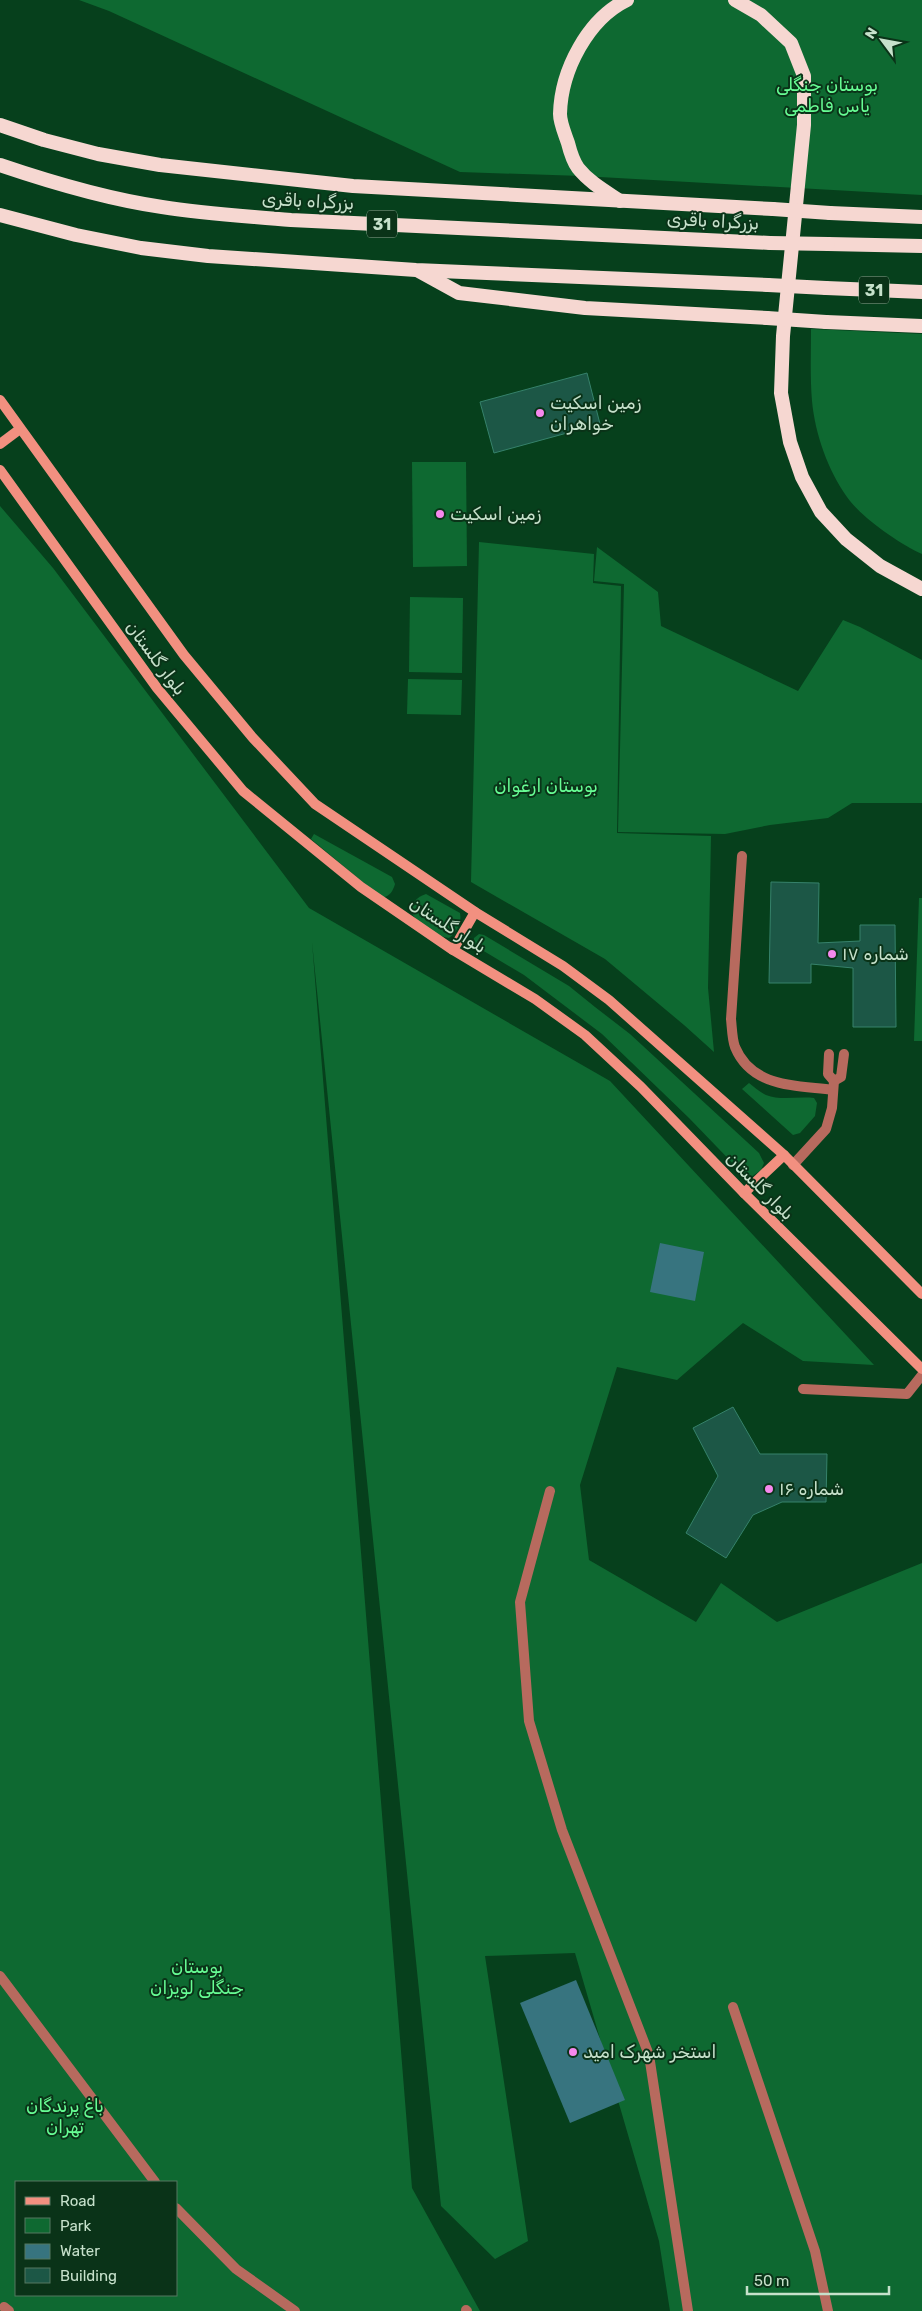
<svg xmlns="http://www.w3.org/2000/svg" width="922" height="2311" font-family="Rubik,Vazirmatn,sans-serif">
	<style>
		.green { fill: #0e6931; fill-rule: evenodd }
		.water { fill: #37747f }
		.building { fill: #1c5746; stroke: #36826b }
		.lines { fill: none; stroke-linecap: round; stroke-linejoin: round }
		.service { stroke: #b76a5e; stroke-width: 10 }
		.minor { stroke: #b76a5e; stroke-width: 10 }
		.secondary { stroke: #f29080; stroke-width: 10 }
		.trunk { stroke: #f6d7d1; stroke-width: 14 }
		.trunk-bridge { stroke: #f6d7d1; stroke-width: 14 }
		.poi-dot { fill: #f688ed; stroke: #0a3318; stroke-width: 2 }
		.labels { text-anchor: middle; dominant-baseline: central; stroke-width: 4; stroke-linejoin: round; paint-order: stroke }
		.shield { fill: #0a3318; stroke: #8ead95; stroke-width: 1 }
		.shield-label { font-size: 16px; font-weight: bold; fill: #c6e1cb }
		.park-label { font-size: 18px; fill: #67fd94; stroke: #0a3318 }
		.street-label { font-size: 18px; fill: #c6e1cb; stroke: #0a3318 }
		.poi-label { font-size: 18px; fill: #c6e1cb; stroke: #0a3318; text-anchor: start }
	</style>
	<rect width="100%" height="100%" fill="#06401c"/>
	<g class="green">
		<polygon points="79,0 922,0 922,195 582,176 460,172 109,11"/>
		<path d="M811 329 922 334V554C898 543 862 518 847 497 828 470 815 434 812 401 810 377 811 353 811 329Z"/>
		<polygon points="412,462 466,462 467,566 413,567"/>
		<path d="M0 506 53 568 309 908 610 1081 874 1365 803 1361 743 1323 677 1380 617 1367 580 1485 589 1560 696 1622 721 1583 777 1622 922 1563V2311H670L659 2241 575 1953 485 1956 528 2241 495 2259 441 2206 312 942 412 2188 480 2311H0ZM16 2182H176V2295H16Z"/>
		<polygon points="479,542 594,554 593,583 621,586 617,833 711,836 708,988 714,1052 684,1025 605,959 471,882"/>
		<polygon points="597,547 658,592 661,626 798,691 843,620 860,627 922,660 922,803 852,803 828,818 770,825 725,834 618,832 624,584 594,581"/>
		<polygon points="410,597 463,598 462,673 409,672"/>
		<polygon points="408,679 462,680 461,715 407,714"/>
		<path d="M314 834 392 877 395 884C393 891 390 896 382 898L311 839Z"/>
		<path d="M426 894 460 913C462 923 457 932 449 938 435 936 415 922 410 910 414 901 417 897 426 894Z"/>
		<polygon points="919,898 922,898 922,1041 914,1041"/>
		<polygon points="479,934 484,935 569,986 595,1007 630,1034 759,1153 764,1163 761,1170 751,1177 744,1175 689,1118 602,1034 524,975 477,947 473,943 474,938"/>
		<path d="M749 1083C754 1087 760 1092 766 1095 781 1101 798 1096 814 1098L817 1103 815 1116 800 1133 793 1135 742 1089Z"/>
	</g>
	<g class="water">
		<polygon points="660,1243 704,1252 695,1301 650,1292"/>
		<polygon points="576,1980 625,2100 570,2123 520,2003"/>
	</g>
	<g class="building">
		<polygon points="587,373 600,424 494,453 480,402"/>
		<polygon points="771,882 819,883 818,943 860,941 860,925 895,925 896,1027 853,1027 853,968 811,964 811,983 769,983"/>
		<polygon points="733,1407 760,1454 827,1454 826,1502 782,1502 753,1515 726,1558 686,1533 718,1476 693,1428"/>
	</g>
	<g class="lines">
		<polyline class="service" points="803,1389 907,1394 922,1375"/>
		<g class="minor">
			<path d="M742 856 731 1019C732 1028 732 1039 735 1047 752 1088 796 1085 833 1090"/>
			<polyline points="834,1081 841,1077 844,1054"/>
			<polyline points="793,1165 826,1129 832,1108 834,1081 828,1074 829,1054"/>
			<polyline points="550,1491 520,1602 529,1721 562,1830 649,2055 688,2311"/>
			<polyline points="0,1976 155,2182"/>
			<polyline points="733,2007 815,2251 828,2311"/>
			<polyline points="176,2208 236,2269 295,2311"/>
			<polyline points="4,2307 9,2311"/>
			<polyline points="466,2310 467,2311"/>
		</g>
		<g class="secondary">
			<polyline points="0,400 184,655 253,738 315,804 475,912 563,966 609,1000 784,1155 922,1294"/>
			<polyline points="0,444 20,429"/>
			<polyline points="0,470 157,688 243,791 361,887 453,950 535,999 585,1035 641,1087 744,1193 922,1369"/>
			<polyline points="453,950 475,912"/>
			<polyline points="744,1193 784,1155"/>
		</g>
		<g class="trunk">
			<polyline points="735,0 761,15 791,43 804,76 804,125 783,336 781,393 790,442 802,477 821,512 846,539 880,566 922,589"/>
			<polyline points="0,125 44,140 98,154 160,165 353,186 773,209"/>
			<path d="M0 165C53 183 107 199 162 207 205 214 248 216 291 220L770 243"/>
			<path d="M620 201C605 191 589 182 578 168 573 161 570 151 568 143 565 134 560 123 560 114 561 70 588 19 627 0"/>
			<polyline points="830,213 922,217"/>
			<polyline points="0,215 76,235 141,248 208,256 416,270 768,285"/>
			<polyline points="828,244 922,246"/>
			<polyline points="419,271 459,293 585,308 767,318"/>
			<polyline points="826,288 922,292"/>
			<polyline points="826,322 922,326"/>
		</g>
		<g class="trunk-bridge">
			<polyline points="773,209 830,213"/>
			<polyline points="770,243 828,244"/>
			<polyline points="768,285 826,288"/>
			<polyline points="767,318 826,322"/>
		</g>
	</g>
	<g class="poi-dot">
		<circle cx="540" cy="413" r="5"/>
		<circle cx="440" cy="514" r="5"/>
		<circle cx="832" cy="954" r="5"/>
		<circle cx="769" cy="1489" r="5"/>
		<circle cx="573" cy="2052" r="5"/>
	</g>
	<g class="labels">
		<g class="shield">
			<rect x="367" y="210.5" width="30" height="27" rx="4"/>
			<rect x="859" y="276.5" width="30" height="27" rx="4"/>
		</g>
		<g class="shield-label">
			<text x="382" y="224">31</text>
			<text x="874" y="290">31</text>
		</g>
		<g class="park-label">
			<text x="827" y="85">بوستان جنگلی<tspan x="827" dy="21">یاس فاطمی</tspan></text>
			<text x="546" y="786">بوستان ارغوان</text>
			<text x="197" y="1967">بوستان<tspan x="197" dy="21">جنگلی لویزان</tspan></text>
			<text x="65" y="2106">باغ پرندگان<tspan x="65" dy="21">تهران</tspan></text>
		</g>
		<g class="street-label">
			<text transform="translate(308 201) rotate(3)">بزرگراه باقری</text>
			<text transform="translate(713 221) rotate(3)">بزرگراه باقری</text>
			<text transform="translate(156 658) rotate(53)">بلوار گلستان</text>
			<text transform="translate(448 925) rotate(33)">بلوار گلستان</text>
			<text transform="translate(760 1186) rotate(45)">بلوار گلستان</text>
		</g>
		<g class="poi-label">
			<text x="550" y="403">زمین اسکیت<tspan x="550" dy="21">خواهران</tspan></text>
			<text x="450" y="514">زمین اسکیت</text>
			<text x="842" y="954">شماره ۱۷</text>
			<text x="779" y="1489">شماره ۱۶</text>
			<text x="583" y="2052">استخر شهرک امید</text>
		</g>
	</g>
	<rect x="15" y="2181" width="162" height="115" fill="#0a3318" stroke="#557960"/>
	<rect x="25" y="2197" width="25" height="8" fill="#f29080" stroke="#557960"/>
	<text x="60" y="2206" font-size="15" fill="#c6e1cb">Road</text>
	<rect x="25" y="2218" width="25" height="15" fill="#0e6931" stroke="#557960"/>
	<text x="60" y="2231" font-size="15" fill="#c6e1cb">Park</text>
	<rect x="25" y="2244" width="25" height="15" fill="#37747f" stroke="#557960"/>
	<text x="60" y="2256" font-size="15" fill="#c6e1cb">Water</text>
	<rect x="25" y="2268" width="25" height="15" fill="#1c5746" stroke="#557960"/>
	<text x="60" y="2281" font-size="15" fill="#c6e1cb">Building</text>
	<g transform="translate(882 40) rotate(302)" stroke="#0a3318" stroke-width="4" paint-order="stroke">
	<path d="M0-4L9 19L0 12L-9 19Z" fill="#c6e1cb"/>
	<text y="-8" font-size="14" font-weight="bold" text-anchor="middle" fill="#c6e1cb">N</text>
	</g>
	<path d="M747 2286v8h142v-8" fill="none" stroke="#c6e1cb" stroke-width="2.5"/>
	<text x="754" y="2286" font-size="15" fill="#c6e1cb" stroke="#0a3318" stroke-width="4" paint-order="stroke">50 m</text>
</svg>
